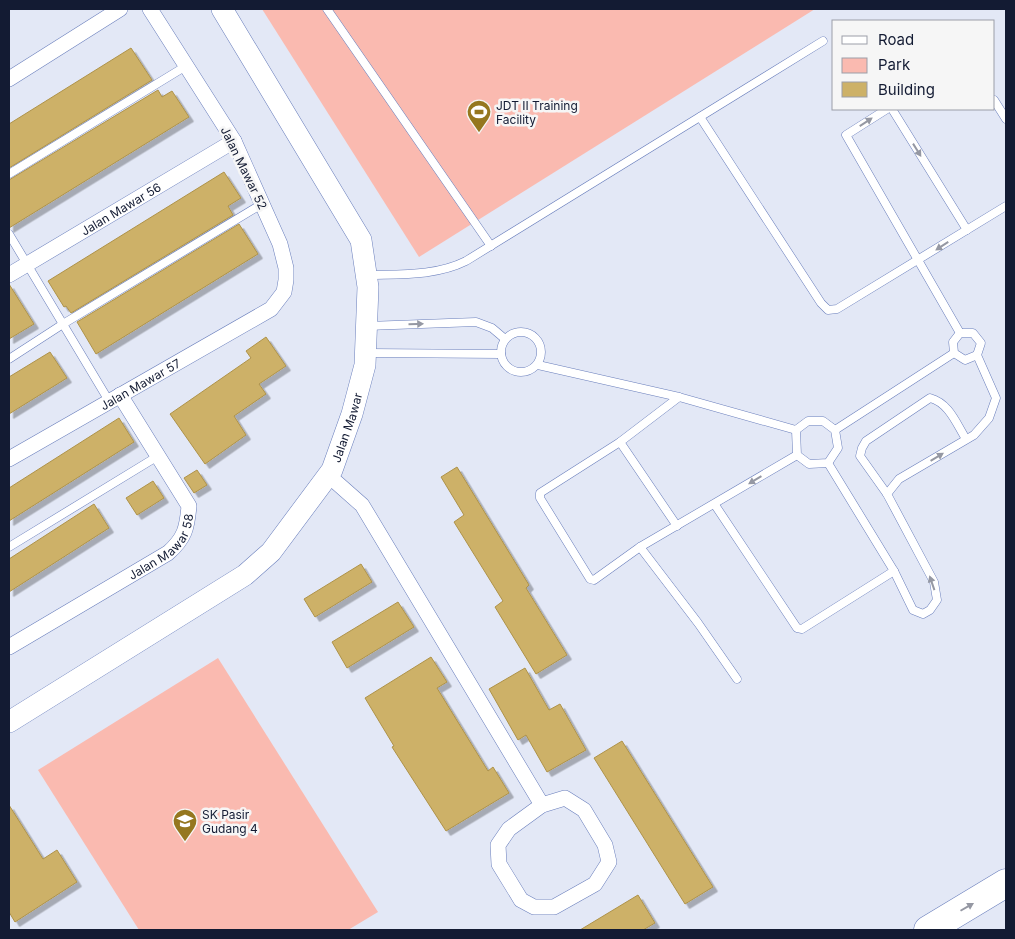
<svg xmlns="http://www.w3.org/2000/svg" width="1015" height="939" font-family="Inter,sans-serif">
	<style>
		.green { fill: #fabab0 }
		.building { fill: #cdb167; stroke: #ae9249; filter: url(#shadow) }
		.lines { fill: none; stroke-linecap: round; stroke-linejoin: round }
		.lane-casing { stroke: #697ebc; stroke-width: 9 }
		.street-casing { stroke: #697ebc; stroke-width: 16 }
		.secondary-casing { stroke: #697ebc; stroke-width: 22 }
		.highway-casing { stroke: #697ebc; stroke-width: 29 }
		.lane { stroke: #fff; stroke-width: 8 }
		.street { stroke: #fff; stroke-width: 15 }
		.secondary { stroke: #fff; stroke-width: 21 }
		.highway { stroke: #fff; stroke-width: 28 }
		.oneway { fill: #9598a3 }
		.labels { text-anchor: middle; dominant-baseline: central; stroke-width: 5; stroke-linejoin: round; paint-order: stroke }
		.poi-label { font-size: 12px; fill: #131b33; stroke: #f6f6f6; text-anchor: start }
		.street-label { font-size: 12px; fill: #131b33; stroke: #f6f6f6 }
	</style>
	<defs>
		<filter id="shadow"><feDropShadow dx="4.5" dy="4.5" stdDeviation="0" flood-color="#0004"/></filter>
	</defs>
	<rect width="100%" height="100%" fill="#e3e8f6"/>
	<g class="green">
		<polygon points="262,9 815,9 419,257"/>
		<polygon points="218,658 378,912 348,930 139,930 38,770"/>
	</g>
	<g class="building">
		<polygon points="131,48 152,80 9,168 9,124"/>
		<polygon points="158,90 162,97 172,91 189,117 9,228 9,180"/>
		<polygon points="224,172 241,198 228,206 233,215 71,313 66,306 64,307 48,281"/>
		<polygon points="239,224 258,254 96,354 77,322"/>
		<polygon points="9,284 34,324 9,339"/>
		<polygon points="266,337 286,366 259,384 266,394 234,416 246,435 205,464 170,414 251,358 246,351"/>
		<polygon points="50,352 67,378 9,414 9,377"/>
		<polygon points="119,418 134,442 9,521 9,488"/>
		<polygon points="457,467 529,585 526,588 567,655 536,674 495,607 503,601 454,522 464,515 441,477"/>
		<polygon points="197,470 207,485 194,493 184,478"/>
		<polygon points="153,481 164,498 137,515 126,498"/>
		<polygon points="94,504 109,528 9,592 9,559"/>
		<polygon points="361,564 372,582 315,617 304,599"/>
		<polygon points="398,602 414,627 347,668 332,642"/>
		<polygon points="431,657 447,682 437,688 488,771 493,767 509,793 446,831 392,747 394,746 365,698"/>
		<polygon points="525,668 549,710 560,704 586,750 547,772 526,735 518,740 489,689"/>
		<polygon points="622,741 713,887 685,904 594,758"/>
		<polygon points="9,805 43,859 57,850 77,882 15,922 9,912"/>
		<polygon points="638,895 655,923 643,930 580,930"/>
	</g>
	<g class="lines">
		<defs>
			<g id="lane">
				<polyline points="327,9 491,246"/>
				<polyline points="994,100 1006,119"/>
				<polyline points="887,109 846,135 960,333"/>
				<polyline points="892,109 967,230"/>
				<polyline points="700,117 821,303 828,310 837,309 1006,206"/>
				<polyline points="9,174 186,66"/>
				<polyline points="9,234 109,401"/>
				<path d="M369 275C401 274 436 276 466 261L823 41"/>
				<polyline points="367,326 476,322 492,328 505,339"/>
				<circle cx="521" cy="352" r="20"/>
				<polygon points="960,333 973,333 981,343 977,355 965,360 954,353 953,342"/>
				<polyline points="368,353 501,354"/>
				<polyline points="9,359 63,324 262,204"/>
				<polyline points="538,365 679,397 796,430"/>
				<polygon points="808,421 823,421 835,430 838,448 828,463 809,464 797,455 796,430"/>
				<polyline points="835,430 954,353"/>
				<polyline points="620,442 540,493 540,498 590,579 594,580 640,547 797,455"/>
				<polyline points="828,463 894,571 913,610 923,614 930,610 937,600 934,582 887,494 899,479 974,435 989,418 996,398 977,355"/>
				<path d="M887 494 860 456 862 448 866 441 930 398C949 403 956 423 966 439"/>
				<polyline points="715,505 797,628 802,629 894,571"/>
				<polyline points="677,526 620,442 679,397"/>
				<polyline points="9,547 158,456"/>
				<polyline points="640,547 698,623 737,679"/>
			</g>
			<g id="street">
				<polyline points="9,79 120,9"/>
				<path id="s1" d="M9 275 234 141"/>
				<path id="s2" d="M9 459 271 309 284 292 286 280V268L280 244 234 141 150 9"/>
				<polyline points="328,475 362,505 542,805"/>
				<path id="s3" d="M9 647 168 553C185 538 187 528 189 506L120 395"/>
				<polygon points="565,798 584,810 605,845 609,862 595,884 554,907 534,907 521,900 499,864 498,845 509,829 542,805"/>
			</g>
			<g id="secondary">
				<path id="s4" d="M9 722 245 575 271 552 332 470 352 414 365 365 368 287 361 240 222 9"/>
			</g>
			<polyline id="highway" points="928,930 1006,883"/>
		</defs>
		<use href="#lane" class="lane-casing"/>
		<use href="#street" class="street-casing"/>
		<use href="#secondary" class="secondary-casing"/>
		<use href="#highway" class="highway-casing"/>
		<use href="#lane" class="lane"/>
		<use href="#street" class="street"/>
		<use href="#secondary" class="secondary"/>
		<use href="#highway" class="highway"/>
	</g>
	<defs><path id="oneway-solid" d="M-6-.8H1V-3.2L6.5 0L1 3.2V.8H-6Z" transform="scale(1.25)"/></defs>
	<g class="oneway">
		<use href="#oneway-solid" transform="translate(866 122) rotate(-33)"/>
		<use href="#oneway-solid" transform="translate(917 150) rotate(58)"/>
		<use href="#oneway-solid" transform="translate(942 246) rotate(147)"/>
		<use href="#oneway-solid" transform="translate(416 324) rotate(-2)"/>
		<use href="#oneway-solid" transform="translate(937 457) rotate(-31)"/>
		<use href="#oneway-solid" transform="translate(755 480) rotate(149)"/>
		<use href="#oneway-solid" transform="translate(932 583) rotate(-109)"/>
		<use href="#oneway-solid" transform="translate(967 907) rotate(-30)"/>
	</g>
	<defs>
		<symbol id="stadium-pin" viewBox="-11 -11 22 30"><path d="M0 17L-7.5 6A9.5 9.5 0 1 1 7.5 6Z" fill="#95771f" stroke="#f6f6f6"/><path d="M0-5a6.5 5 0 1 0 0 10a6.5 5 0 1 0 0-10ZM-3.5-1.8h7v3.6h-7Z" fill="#fff"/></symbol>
		<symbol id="school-pin" viewBox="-11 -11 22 30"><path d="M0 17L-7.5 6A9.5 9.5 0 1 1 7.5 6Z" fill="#95771f" stroke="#f6f6f6"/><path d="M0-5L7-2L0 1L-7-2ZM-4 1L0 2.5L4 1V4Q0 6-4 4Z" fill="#fff"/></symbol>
	</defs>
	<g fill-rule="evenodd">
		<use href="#stadium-pin" x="465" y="98" width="28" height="38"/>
		<use href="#school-pin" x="171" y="807" width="28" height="38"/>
	</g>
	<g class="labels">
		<g class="poi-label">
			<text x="496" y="105">JDT II Training<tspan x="496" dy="14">Facility</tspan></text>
			<text x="202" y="814">SK Pasir<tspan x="202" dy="14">Gudang 4</tspan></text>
		</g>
		<g class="street-label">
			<text transform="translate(244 168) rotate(64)">Jalan Mawar 52</text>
			<text stroke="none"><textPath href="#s1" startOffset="130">Jalan Mawar 56</textPath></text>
			<text stroke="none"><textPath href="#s2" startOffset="151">Jalan Mawar 57</textPath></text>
			<text stroke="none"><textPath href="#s4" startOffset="460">Jalan Mawar</textPath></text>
			<text stroke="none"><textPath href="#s3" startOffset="185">Jalan Mawar 58</textPath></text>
		</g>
	</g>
	<rect width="1015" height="939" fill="none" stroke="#131b33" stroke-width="20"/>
	<rect x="832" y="20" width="162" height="90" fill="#f6f6f6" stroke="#9b9ea8"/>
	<rect x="842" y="36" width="25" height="8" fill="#ffffff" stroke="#9b9ea8"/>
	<text x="878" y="45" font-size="15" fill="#131b33">Road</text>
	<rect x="842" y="58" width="25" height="15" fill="#fabab0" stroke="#9b9ea8"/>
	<text x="878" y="70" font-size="15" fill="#131b33">Park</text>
	<rect x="842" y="82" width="25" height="15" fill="#cdb167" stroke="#9b9ea8"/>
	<text x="878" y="95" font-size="15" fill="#131b33">Building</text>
</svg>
